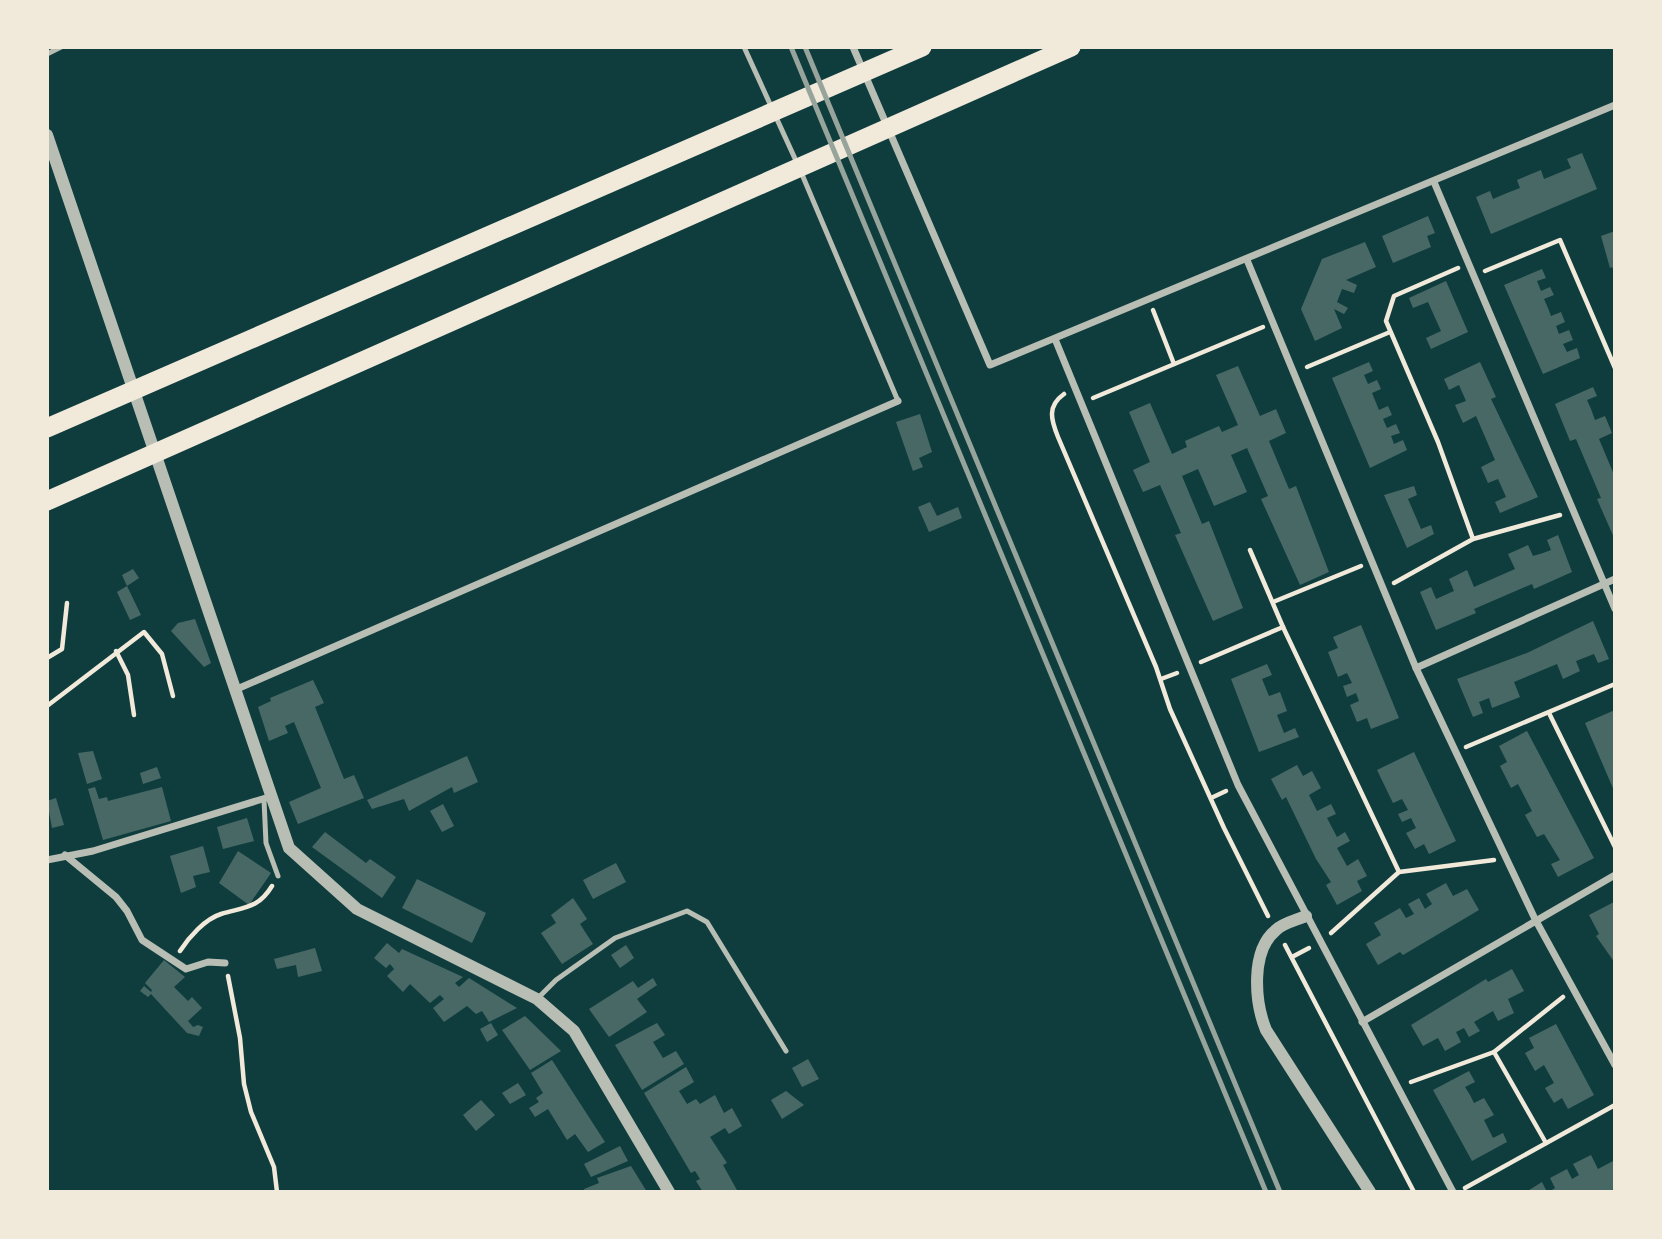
<svg xmlns="http://www.w3.org/2000/svg" width="1662" height="1239" font-family="Manrope,sans-serif">
	<style>
		.building { fill: #486865 }
		.lines { fill: none; stroke-linecap: round; stroke-linejoin: round }
		.path { stroke: #f1e9da; stroke-width: 4.5 }
		.service { stroke: #b8beb3; stroke-width: 5 }
		.minor { stroke: #b8beb3; stroke-width: 7 }
		.tertiary { stroke: #b8beb3; stroke-width: 12 }
		.motorway { stroke: #f1e9da; stroke-width: 19 }
		.rail { stroke: #97a49c; stroke-width: 5 }
	</style>
	<rect width="100%" height="100%" fill="#0f3d3e"/>
	<g class="building">
		<polygon points="1582,153 1597,189 1491,234 1476,197 1490,191 1493,199 1507,193 1520,188 1517,180 1541,170 1544,179 1571,168 1567,159"/>
		<polygon points="1428,216 1435,233 1427,236 1431,247 1393,263 1382,236"/>
		<polygon points="1615,231 1615,272 1614,272 1612,267 1610,268 1601,236"/>
		<polygon points="1365,242 1376,267 1346,280 1357,285 1354,293 1342,289 1337,302 1348,308 1344,314 1334,309 1342,328 1315,341 1301,309 1322,259"/>
		<polygon points="1542,269 1546,278 1537,281 1541,291 1550,287 1554,295 1544,299 1548,308 1551,316 1561,312 1565,322 1556,326 1559,334 1569,330 1573,340 1563,344 1567,352 1577,348 1580,358 1543,374 1504,285"/>
		<polygon points="1446,281 1468,332 1431,349 1426,338 1441,331 1428,302 1413,308 1409,298"/>
		<polygon points="1369,362 1373,371 1364,375 1368,384 1377,380 1381,389 1372,393 1379,410 1388,406 1392,415 1383,419 1387,428 1396,424 1400,433 1391,436 1394,444 1403,440 1407,450 1370,468 1332,378"/>
		<polygon points="1480,362 1496,397 1491,399 1538,497 1500,513 1495,502 1506,497 1498,479 1488,483 1481,467 1495,460 1476,416 1463,423 1455,405 1466,401 1459,385 1449,390 1444,379"/>
		<polygon points="1238,366 1260,416 1276,409 1286,433 1269,441 1289,489 1296,486 1329,572 1300,585 1261,499 1268,496 1247,448 1231,455 1247,492 1214,506 1198,469 1182,476 1202,524 1209,521 1243,608 1213,621 1175,535 1181,533 1160,485 1143,492 1133,470 1150,462 1129,412 1150,403 1172,454 1187,447 1185,441 1219,426 1222,432 1238,425 1216,375"/>
		<polygon points="1593,387 1597,396 1587,400 1591,409 1595,420 1605,416 1612,433 1599,439 1615,477 1615,540 1597,499 1601,498 1576,439 1570,441 1555,404"/>
		<polygon points="920,414 932,452 919,458 923,467 913,471 896,422"/>
		<polygon points="1414,486 1417,495 1408,499 1421,529 1431,525 1434,534 1407,548 1384,495"/>
		<polygon points="930,502 937,516 958,507 962,518 929,532 918,507"/>
		<polygon points="1558,535 1572,572 1534,589 1532,584 1474,609 1476,613 1436,630 1420,592 1431,587 1436,599 1454,591 1449,579 1467,570 1474,587 1515,569 1508,554 1528,545 1533,556 1543,553 1551,550 1547,540"/>
		<polygon points="133,569 139,578 127,586 122,575"/>
		<polygon points="127,586 141,615 130,620 117,592"/>
		<polygon points="195,619 211,663 204,667 171,631 178,623"/>
		<polygon points="1593,621 1609,659 1598,663 1594,654 1576,661 1580,671 1563,679 1557,664 1514,682 1520,697 1492,708 1489,698 1479,702 1483,713 1473,717 1457,679 1527,653"/>
		<polygon points="1361,625 1399,718 1371,729 1367,718 1357,722 1350,705 1359,701 1356,693 1347,697 1343,686 1352,683 1347,673 1338,677 1328,652 1338,648 1333,637"/>
		<polygon points="1267,664 1272,675 1262,679 1269,696 1280,692 1287,711 1277,715 1284,733 1295,728 1299,737 1259,752 1231,679"/>
		<polygon points="313,680 324,703 315,707 344,779 354,775 364,798 298,824 289,802 321,788 294,722 285,726 288,733 269,741 258,707 271,701 270,698"/>
		<polygon points="1615,710 1615,793 1585,723"/>
		<polygon points="1527,731 1594,858 1558,877 1551,864 1560,860 1544,834 1537,837 1525,815 1532,811 1518,784 1511,788 1500,766 1507,762 1499,746"/>
		<polygon points="93,751 102,779 87,784 78,753"/>
		<polygon points="1414,752 1456,841 1429,854 1424,844 1415,849 1406,833 1416,828 1411,818 1402,822 1398,814 1408,810 1402,799 1393,803 1377,770"/>
		<polygon points="467,756 478,782 454,793 452,787 409,811 404,799 372,809 367,800"/>
		<polygon points="1297,765 1303,776 1312,771 1321,788 1309,795 1317,811 1331,804 1336,814 1327,818 1337,837 1345,832 1350,841 1337,848 1347,866 1358,859 1367,876 1357,881 1362,891 1337,905 1326,885 1331,882 1316,859 1286,797 1282,800 1271,779"/>
		<polygon points="157,767 161,778 143,784 140,773"/>
		<polygon points="95,787 99,799 107,797 108,801 162,787 171,821 103,840 88,789"/>
		<polygon points="56,798 64,825 52,828 47,801"/>
		<polygon points="443,804 454,826 442,832 430,811"/>
		<polygon points="247,818 254,841 223,849 217,827"/>
		<polygon points="325,832 366,863 370,859 396,877 382,898 312,847"/>
		<polygon points="203,846 210,872 193,876 196,887 181,893 170,856"/>
		<polygon points="238,851 271,873 249,905 219,883"/>
		<polygon points="616,863 626,882 593,899 583,880"/>
		<polygon points="417,879 486,913 472,943 402,908"/>
		<polygon points="1446,883 1453,896 1467,889 1479,910 1403,955 1400,952 1378,965 1366,944 1381,935 1374,923 1400,908 1406,918 1414,914 1408,904 1419,898 1425,909 1432,904 1426,894"/>
		<polygon points="573,898 587,919 580,924 593,944 562,964 541,933 556,923 551,915"/>
		<polygon points="1614,902 1615,904 1615,963 1596,936 1599,934 1589,915"/>
		<polygon points="387,943 399,953 402,949 463,977 455,983 459,987 469,978 517,1008 489,1022 482,1011 476,1014 467,1006 444,1022 433,1008 444,999 440,995 430,1003 410,984 403,992 387,976 394,969 390,964 386,968 374,958"/>
		<polygon points="626,945 634,958 620,968 611,955"/>
		<polygon points="315,948 322,971 298,977 296,965 277,969 274,959"/>
		<polygon points="164,960 185,977 174,987 188,1001 192,997 202,1008 188,1021 193,1027 198,1025 203,1027 199,1036 187,1033 151,994 148,997 140,991 144,986 151,992 152,990 145,983"/>
		<polygon points="1512,969 1524,991 1508,999 1514,1013 1498,1021 1493,1011 1474,1022 1480,1031 1469,1037 1464,1028 1456,1032 1461,1042 1445,1051 1438,1038 1423,1046 1411,1025 1486,979 1488,982"/>
		<polygon points="653,978 657,985 637,999 647,1012 609,1037 589,1009 633,981 638,988"/>
		<polygon points="525,1016 561,1051 530,1070 502,1030"/>
		<polygon points="491,1023 498,1035 487,1042 480,1029"/>
		<polygon points="657,1023 665,1035 653,1042 663,1058 676,1051 684,1064 642,1090 615,1045"/>
		<polygon points="1556,1024 1594,1095 1568,1109 1562,1098 1554,1103 1545,1088 1554,1083 1544,1065 1535,1071 1525,1053 1534,1048 1529,1038"/>
		<polygon points="808,1059 819,1079 802,1087 792,1068"/>
		<polygon points="552,1060 605,1142 588,1152 575,1134 567,1140 548,1109 535,1117 529,1108 539,1102 536,1098 543,1093 531,1073"/>
		<polygon points="686,1067 694,1082 679,1091 687,1104 696,1099 700,1104 715,1095 724,1113 732,1108 742,1126 729,1134 725,1128 710,1137 727,1163 723,1165 738,1192 703,1192 696,1181 700,1179 695,1171 691,1173 644,1093"/>
		<polygon points="1469,1071 1475,1082 1465,1087 1470,1095 1474,1103 1484,1098 1494,1115 1484,1120 1493,1138 1503,1133 1507,1142 1472,1161 1433,1090"/>
		<polygon points="518,1083 526,1095 510,1104 502,1093"/>
		<polygon points="786,1091 804,1105 782,1119 771,1100"/>
		<polygon points="481,1100 495,1115 476,1131 463,1115"/>
		<polygon points="620,1146 628,1161 591,1177 584,1164"/>
		<polygon points="1591,1155 1598,1169 1615,1160 1615,1188 1609,1192 1549,1192 1555,1188 1550,1178 1567,1169 1572,1179 1579,1175 1573,1164"/>
		<polygon points="631,1166 647,1192 585,1192 584,1189 599,1183 597,1178"/>
		<polygon points="1542,1182 1547,1192 1526,1192"/>
	</g>
	<g class="lines">
		<g class="path">
			<polyline points="1458,268 1394,296 1386,321 1438,442 1473,539"/>
			<polyline points="1485,271 1560,240 1615,368"/>
			<polyline points="1153,310 1174,364"/>
			<polyline points="1307,367 1390,332"/>
			<path d="M1064 394C1047 406 1051 420 1058 437L1156 667 1170 709 1224 828 1268 916"/>
			<polyline points="1093,398 1263,327"/>
			<polyline points="1394,583 1473,539 1560,515"/>
			<polyline points="1273,602 1361,566"/>
			<polyline points="1283,627 1399,872"/>
			<polyline points="116,651 128,675 134,715"/>
			<polyline points="47,658 62,649 67,603"/>
			<polyline points="1201,662 1283,627 1250,550"/>
			<polyline points="1161,679 1177,673"/>
			<polyline points="47,706 144,632 162,654 173,696"/>
			<polyline points="1549,713 1615,847"/>
			<polyline points="1466,747 1615,684"/>
			<polyline points="1211,798 1226,791"/>
			<polyline points="1331,933 1399,872 1494,860"/>
			<polyline points="1285,945 1414,1192"/>
			<path d="M180 951C189 937 205 919 221 914 244 907 258 909 272 886"/>
			<polyline points="1292,957 1309,948"/>
			<polyline points="228,976 240,1038 244,1084 251,1112 274,1167 277,1192"/>
			<polyline points="1494,1052 1546,1143"/>
			<polyline points="1411,1082 1494,1052 1563,997"/>
			<polyline points="1465,1188 1615,1105"/>
		</g>
		<g class="service">
			<polyline points="744,47 797,163"/>
			<polyline points="47,54 61,47"/>
			<polyline points="801,172 898,401"/>
			<polyline points="264,800 266,843 278,876"/>
			<polyline points="537,999 556,980 615,938 687,911 707,922 786,1051"/>
		</g>
		<g class="minor">
			<polyline points="853,47 990,365 1615,105"/>
			<polyline points="1434,182 1615,609"/>
			<polyline points="1247,260 1416,668 1535,919 1615,1065"/>
			<polyline points="1055,339 1238,785 1453,1192"/>
			<polyline points="1416,668 1615,579"/>
			<polyline points="237,689 898,401"/>
			<polyline points="65,855 116,897 127,911 142,940 186,969 208,962 225,963"/>
			<polyline points="47,860 93,851 269,797"/>
			<polyline points="1362,1022 1615,875"/>
		</g>
		<g class="tertiary">
			<polyline points="47,135 289,848 357,909 537,999 574,1031 669,1192"/>
			<path d="M1306 916C1297 920 1283 923 1276 930 1250 951 1255 1003 1266 1030L1370 1192"/>
		</g>
		<g class="motorway">
			<polyline points="47,428 922,47"/>
			<polyline points="47,501 1071,47"/>
		</g>
		<g class="rail">
			<polyline points="791,47 1266,1192"/>
			<polyline points="805,47 1280,1192"/>
		</g>
	</g>
	<rect width="1662" height="1239" fill="none" stroke="#f1e9da" stroke-width="98"/>
</svg>
